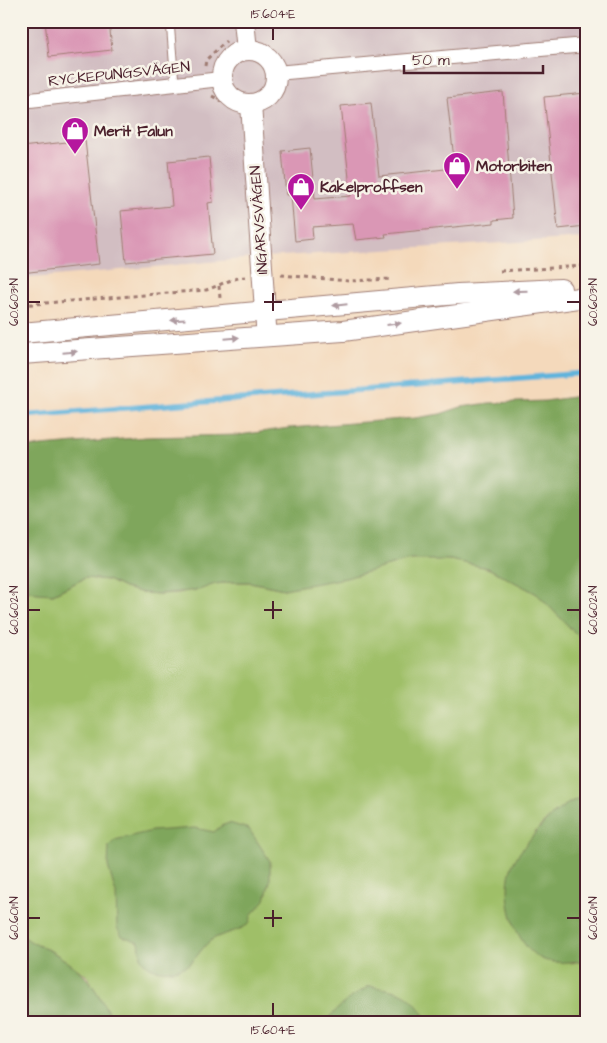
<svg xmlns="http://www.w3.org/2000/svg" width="607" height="1043" font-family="'Architects Daughter',sans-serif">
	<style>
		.industrial { fill: #d2bec2 }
		.green { fill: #9fbf68; stroke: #746f4a }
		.forest { fill: #7fa65c; stroke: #646244 }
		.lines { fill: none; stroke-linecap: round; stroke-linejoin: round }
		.stream { stroke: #61b4dc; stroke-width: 5.5 }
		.building { fill: #da97b5 }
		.lane-casing { stroke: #9f7c73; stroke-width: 9 }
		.street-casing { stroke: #9f7c73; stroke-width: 16 }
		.secondary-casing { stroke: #9f7c73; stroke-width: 22 }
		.path { stroke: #9f7c73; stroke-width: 3; stroke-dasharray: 4 4; stroke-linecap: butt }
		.lane { stroke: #fff; stroke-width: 7 }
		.street { stroke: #fff; stroke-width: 14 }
		.secondary { stroke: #fff; stroke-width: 20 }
		.oneway { fill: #ae9aa0 }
		.ticks { fill: none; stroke: #4a1f2b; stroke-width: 2 }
		.labels { text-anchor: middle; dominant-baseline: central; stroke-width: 5; stroke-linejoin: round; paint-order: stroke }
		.street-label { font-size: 15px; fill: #4a1f2b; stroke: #f7f3e8 }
		.poi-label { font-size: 15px; font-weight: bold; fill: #4a1f2b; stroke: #f7f3e8; text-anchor: start }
		.neatline { fill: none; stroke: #4a1f2b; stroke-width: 2 }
		.ticks-label { font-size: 12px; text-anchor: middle; fill: #4a1f2b }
	</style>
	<rect width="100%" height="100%" fill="#f7f3e8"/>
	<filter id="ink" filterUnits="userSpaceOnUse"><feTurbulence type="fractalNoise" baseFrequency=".02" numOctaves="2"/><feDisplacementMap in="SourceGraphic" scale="10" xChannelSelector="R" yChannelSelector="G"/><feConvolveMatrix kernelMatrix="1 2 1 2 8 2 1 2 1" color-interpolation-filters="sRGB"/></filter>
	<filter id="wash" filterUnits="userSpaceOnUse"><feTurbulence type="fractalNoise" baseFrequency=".0096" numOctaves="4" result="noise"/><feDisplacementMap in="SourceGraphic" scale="20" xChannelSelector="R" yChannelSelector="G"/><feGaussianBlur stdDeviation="1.12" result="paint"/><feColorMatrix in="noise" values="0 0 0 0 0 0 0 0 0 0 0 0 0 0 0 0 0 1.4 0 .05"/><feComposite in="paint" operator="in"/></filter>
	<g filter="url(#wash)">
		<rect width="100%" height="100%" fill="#f4d9bb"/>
		<polygon class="industrial" points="21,21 586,21 586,238 264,257 21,279"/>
		<path class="green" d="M431 558C469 561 506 570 537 594 555 608 569 628 586 644V795C564 804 548 816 534 834L571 963 586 960V1022H113L87 976 53 952 28 941 21 934V588L53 594 85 578 108 580 124 588 144 593 160 594 179 593 215 584 232 582H250L284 589 410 560Z"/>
		<g class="forest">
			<polygon points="586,395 586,644 537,594 488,568 450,560 410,560 346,578 284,589 250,582 232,582 215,584 199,590 160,594 144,593 124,588 108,580 85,578 53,594 37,593 21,588 21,453 29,447 146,437 239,435 289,428 415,418 440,414 461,407 489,403 545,401"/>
			<path d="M586 795V960C573 962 556 964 544 960 514 948 502 897 511 869 514 859 521 851 527 843 546 820 558 806 586 795Z"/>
			<path d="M229 823 249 829 270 861V881L265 900 252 914 249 924C237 932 224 933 213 939 203 945 198 957 189 964 178 972 152 974 143 961 140 957 140 948 139 942L122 936 117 928 116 894 108 866 109 846 115 840 152 831 195 828 214 832 221 826Z"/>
			<path d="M21 934C31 944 42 946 54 953 89 974 95 987 113 1022H21Z"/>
			<path d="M369 986C404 992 409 991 428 1022H324L346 1001Z"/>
		</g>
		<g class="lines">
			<polyline class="stream" points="21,416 586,373"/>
		</g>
		<g id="blocks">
			<g class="building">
				<polygon points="45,21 109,21 112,50 49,57"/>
				<polygon points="503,92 513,218 494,220 494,223 385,234 386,237 356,240 353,224 312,227 313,239 295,241 291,195 286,195 282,151 310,148 315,199 351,196 341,106 371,103 379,176 455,168 447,98"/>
				<polygon points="586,93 586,226 558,229 544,97"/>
				<polygon points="85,140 99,264 21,273 21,147"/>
				<polygon points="209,157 213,202 208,203 213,254 126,262 121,211 172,206 168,161"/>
			</g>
		</g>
	</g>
	<g filter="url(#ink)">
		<use href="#blocks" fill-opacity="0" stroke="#9f7c73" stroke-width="1"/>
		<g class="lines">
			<defs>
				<polyline id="lane" points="170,21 175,84"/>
				<g id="street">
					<polyline points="276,73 586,45"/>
					<polyline points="21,101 221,79"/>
				</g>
				<g id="secondary">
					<polyline points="244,21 247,50"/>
					<circle cx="249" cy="77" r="27"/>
					<polyline points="251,104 266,326"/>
					<polyline points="21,333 458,294 561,289"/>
					<polyline points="21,354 343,331 586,297"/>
				</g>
			</defs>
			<use href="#lane" class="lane-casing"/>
			<use href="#street" class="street-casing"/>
			<use href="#secondary" class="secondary-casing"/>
			<g class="path">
				<polyline points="205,66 206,60 226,41"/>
				<polyline points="212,96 232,107"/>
				<polyline points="500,271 586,266"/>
				<polyline points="281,275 349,281 392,279"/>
				<polyline points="219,286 220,298"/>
				<path d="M21 305 206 290C219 286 231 278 245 277"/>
			</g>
			<use href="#lane" class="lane"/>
			<use href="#street" class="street"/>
			<use href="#secondary" class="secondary"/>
		</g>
		<defs><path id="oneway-solid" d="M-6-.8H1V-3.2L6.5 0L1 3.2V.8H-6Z" transform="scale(1.25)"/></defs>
		<g class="oneway">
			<use href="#oneway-solid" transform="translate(520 291) rotate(178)"/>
			<use href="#oneway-solid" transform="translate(340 305) rotate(174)"/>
			<use href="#oneway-solid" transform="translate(178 320) rotate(176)"/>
			<use href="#oneway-solid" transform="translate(394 324) rotate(-7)"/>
			<use href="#oneway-solid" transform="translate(232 338) rotate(-5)"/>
			<use href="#oneway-solid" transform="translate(70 352) rotate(-5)"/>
		</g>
	</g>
	<path class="ticks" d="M273 28V40M273 293V311M28 302H40M264 302H282M567 302H580M273 601V619M28 610H40M264 610H282M567 610H580M273 910V927M28 918H40M264 918H282M567 918H580M273 1003V1016"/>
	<defs>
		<symbol id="shop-pin" viewBox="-11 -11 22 30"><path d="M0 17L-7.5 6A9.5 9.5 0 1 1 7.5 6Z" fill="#b5179e" stroke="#f7f3e8"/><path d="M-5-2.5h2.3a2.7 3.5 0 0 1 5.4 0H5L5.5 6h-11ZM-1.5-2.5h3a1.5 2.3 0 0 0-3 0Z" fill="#fff"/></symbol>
	</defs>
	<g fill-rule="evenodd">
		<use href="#shop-pin" x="59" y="115" width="32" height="43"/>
		<use href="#shop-pin" x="441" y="150" width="32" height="43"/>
		<use href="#shop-pin" x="285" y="171" width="32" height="43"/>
	</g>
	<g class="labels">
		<g class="street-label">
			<text transform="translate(119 74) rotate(-6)">RYCKEPUNGSVÄGEN</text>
			<text transform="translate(259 220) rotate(-94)">INGARVSVÄGEN</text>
		</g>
		<g class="poi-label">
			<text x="94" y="131">Merit Falun</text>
			<text x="476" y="166">Motorbiten</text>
			<text x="320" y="187">Kakelproffsen</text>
		</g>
	</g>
	<rect width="607" height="1043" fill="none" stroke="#f7f3e8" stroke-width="55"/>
	<path d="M404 65v8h139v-8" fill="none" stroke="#4a1f2b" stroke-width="2.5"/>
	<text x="412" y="65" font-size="15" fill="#4a1f2b" stroke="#f7f3e8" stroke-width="4" paint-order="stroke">50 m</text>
	<rect x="28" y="28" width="552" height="988" class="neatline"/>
	<g class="ticks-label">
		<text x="273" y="18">15.604°E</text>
		<text transform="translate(14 302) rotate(-90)" y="4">60.603°N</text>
		<text transform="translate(593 302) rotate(-90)" y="4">60.603°N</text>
		<text transform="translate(14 610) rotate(-90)" y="4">60.602°N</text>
		<text transform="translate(593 610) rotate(-90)" y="4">60.602°N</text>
		<text transform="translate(14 918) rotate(-90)" y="4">60.601°N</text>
		<text transform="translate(593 918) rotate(-90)" y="4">60.601°N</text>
		<text x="273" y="1034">15.604°E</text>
	</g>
</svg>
